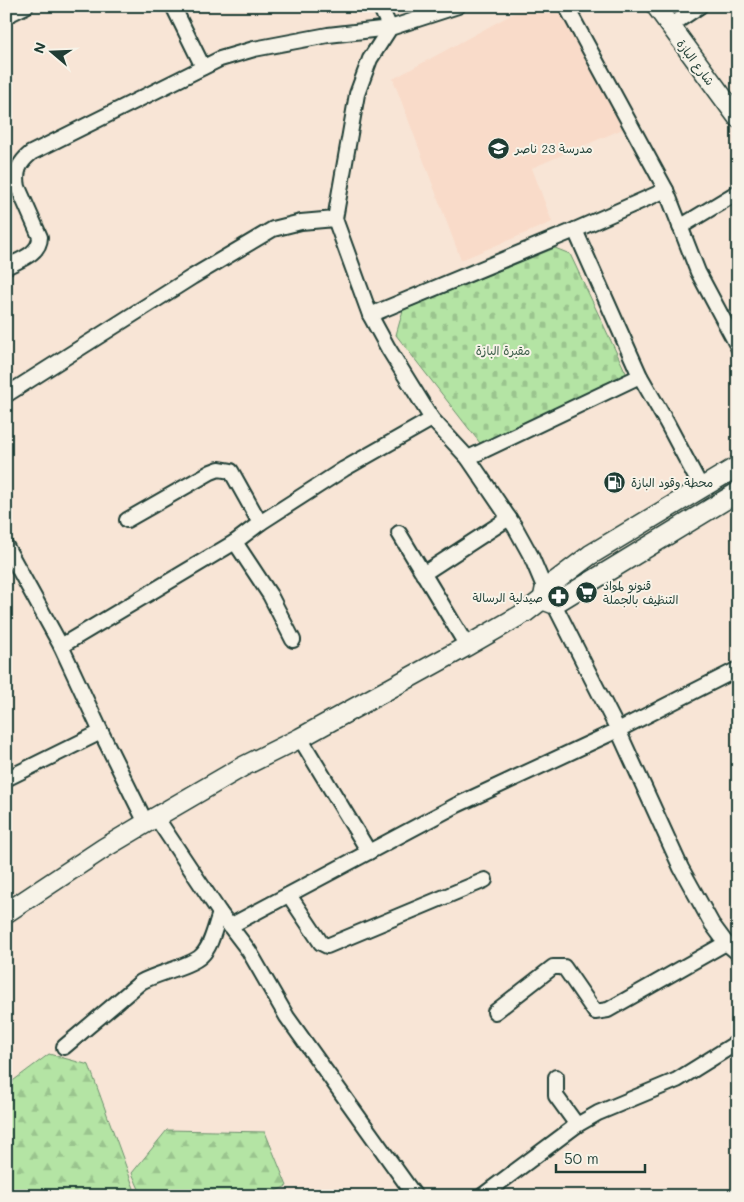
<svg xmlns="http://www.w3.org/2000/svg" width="744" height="1202" font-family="Mali,'Playpen Sans Arabic',sans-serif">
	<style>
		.built { fill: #f9dbc9 }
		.forest { fill: url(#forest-firs); stroke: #6a906c }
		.cemetery { fill: url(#cemetery-stones); stroke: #6a906c }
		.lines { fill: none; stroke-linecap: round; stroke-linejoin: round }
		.minor-casing { stroke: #1f3d34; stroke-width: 18 }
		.major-casing { stroke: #1f3d34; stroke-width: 22 }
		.minor { stroke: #f7f3e8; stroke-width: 14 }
		.major { stroke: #f7f3e8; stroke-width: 19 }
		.labels { text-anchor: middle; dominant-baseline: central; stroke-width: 4; stroke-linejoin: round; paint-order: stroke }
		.street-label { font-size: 12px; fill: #1f3d34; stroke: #f7f3e8 }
		.poi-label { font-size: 12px; fill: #1f3d34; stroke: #f7f3e8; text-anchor: start }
		.park-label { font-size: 12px; fill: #3d5e4a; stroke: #f7f3e8 }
	</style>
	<defs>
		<pattern id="forest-firs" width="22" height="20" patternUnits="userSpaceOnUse" patternTransform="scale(1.25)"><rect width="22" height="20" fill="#b4e4a4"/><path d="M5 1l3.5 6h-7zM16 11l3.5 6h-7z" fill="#9ac48e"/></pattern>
		<pattern id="cemetery-stones" width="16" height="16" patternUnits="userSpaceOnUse" patternTransform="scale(1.25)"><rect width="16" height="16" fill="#b4e4a4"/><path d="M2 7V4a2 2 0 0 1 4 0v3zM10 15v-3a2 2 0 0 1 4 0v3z" fill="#9ac48e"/></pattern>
	</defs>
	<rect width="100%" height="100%" fill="#f8e5d6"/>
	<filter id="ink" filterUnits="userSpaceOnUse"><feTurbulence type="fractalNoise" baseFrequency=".02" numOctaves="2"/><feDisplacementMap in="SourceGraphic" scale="10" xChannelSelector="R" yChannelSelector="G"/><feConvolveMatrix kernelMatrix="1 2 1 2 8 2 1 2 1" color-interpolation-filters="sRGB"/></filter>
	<g filter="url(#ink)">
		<polygon class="built" points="527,6 558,6 625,128 532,168 552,222 461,260 393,79"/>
		<g class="forest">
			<polygon points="49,1054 89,1065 136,1194 132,1196 6,1196 6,1086"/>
			<polygon points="167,1130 265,1132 287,1186 264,1196 142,1196 132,1173"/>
		</g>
		<polygon class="cemetery" points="555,248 570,254 627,375 480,443 396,335 403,310"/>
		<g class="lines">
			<defs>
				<g id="minor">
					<polyline points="173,6 203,67"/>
					<polyline points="458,6 390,28 370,59 357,94 335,219 370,315 388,348 432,419 468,458 515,527 531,556 545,589"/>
					<polyline points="566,6 666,190 698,272 738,347"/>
					<polyline points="6,16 26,6"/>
					<polyline points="676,22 700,6"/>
					<polyline points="666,190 575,230 640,376 667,423 702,489"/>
					<polyline points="680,227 738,192"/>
					<path d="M6 267C19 260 40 254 40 237L18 187C15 171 19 163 31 153L220 59 254 49 328 35 390 28 380 6"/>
					<polyline points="370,315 575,230"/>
					<polyline points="6,395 192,277 273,229 301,222 335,219"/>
					<polyline points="468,458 640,376"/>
					<polyline points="127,520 211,472 219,469 231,471 260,523 344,469 432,419"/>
					<polyline points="399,533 467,646"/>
					<polyline points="235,542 260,523"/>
					<polyline points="6,546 61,646 101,732 146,823"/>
					<polyline points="423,574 509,518"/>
					<polyline points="554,604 618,730 681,868 712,924 726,943 738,953"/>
					<polyline points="61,646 235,542 270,595 293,640"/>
					<polyline points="300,738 369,852"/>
					<polyline points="6,779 101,732"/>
					<polyline points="156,817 220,913 249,951 287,1017 415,1196"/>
					<polyline points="289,895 321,943 327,946 485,880"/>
					<polyline points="230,926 457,805 618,730 738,669"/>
					<polyline points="495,1012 553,967 564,967 595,1012 608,1010 726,943"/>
					<path d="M64 1047 141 982C157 973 191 966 201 956 212 946 215 926 220 913"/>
					<polyline points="556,1077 556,1096 577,1125 598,1113 677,1080 738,1042"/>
					<polyline points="482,1196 577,1125"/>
				</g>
				<g id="major">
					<polyline points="656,6 738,118"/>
					<polyline points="738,466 590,555 545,589 544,594 546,601 554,604 738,492"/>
					<polyline points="6,913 104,848 156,817 242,767 300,738 467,646 526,612 544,598"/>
				</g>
			</defs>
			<use href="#minor" class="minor-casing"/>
			<use href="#major" class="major-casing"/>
			<use href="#minor" class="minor"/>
			<use href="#major" class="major"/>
		</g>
	</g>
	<defs>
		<symbol id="school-disc" viewBox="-11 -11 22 22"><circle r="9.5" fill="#1f3d34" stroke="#f7f3e8"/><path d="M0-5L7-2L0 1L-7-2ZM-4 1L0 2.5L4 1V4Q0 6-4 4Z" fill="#fff"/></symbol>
		<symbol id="fuel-disc" viewBox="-11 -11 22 22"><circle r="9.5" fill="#1f3d34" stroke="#f7f3e8"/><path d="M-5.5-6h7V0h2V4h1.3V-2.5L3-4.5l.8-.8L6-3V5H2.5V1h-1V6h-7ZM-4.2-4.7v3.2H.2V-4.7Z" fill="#fff"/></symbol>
		<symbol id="supermarket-disc" viewBox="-11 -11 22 22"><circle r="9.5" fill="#1f3d34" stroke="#f7f3e8"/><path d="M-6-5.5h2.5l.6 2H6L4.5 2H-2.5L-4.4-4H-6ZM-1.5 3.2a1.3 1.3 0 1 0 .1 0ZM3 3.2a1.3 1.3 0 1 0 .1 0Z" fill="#fff"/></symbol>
		<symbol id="pharmacy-disc" viewBox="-11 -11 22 22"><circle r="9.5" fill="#1f3d34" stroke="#f7f3e8"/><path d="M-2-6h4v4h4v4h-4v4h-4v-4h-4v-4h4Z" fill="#fff"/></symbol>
	</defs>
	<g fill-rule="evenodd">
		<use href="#school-disc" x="486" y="136" width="25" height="25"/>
		<use href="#fuel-disc" x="602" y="470" width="25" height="25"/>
		<use href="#supermarket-disc" x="574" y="580" width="25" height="25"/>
		<use href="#pharmacy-disc" x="546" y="584" width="25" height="25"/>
	</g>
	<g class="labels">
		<g class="street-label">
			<text transform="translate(696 62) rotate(53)">شارع البازة</text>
		</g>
		<g class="poi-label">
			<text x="515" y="148">مدرسة 23 ناصر</text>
			<text x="631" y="482">محطة وقود البازة</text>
			<text x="603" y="585">قنونو لمواد<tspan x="603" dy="14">التنظيف بالجملة</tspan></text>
			<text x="543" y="597" text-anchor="end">صيدلية الرسالة</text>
		</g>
		<g class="park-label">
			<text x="503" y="350">مقبرة البازة</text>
		</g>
	</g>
	<rect width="744" height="1202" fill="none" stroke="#f7f3e8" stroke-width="25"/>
	<rect x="12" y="12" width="719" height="1177" fill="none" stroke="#1f3d34" stroke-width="2" filter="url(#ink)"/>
	<g transform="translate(52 52) rotate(289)" stroke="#f7f3e8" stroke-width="4" paint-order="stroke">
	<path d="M0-4L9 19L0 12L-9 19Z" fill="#1f3d34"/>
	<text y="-8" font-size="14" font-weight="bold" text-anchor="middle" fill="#1f3d34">N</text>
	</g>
	<path d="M556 1164v8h89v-8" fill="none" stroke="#1f3d34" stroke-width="2.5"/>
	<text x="564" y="1164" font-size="15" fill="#1f3d34" stroke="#f7f3e8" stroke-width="4" paint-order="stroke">50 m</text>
</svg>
